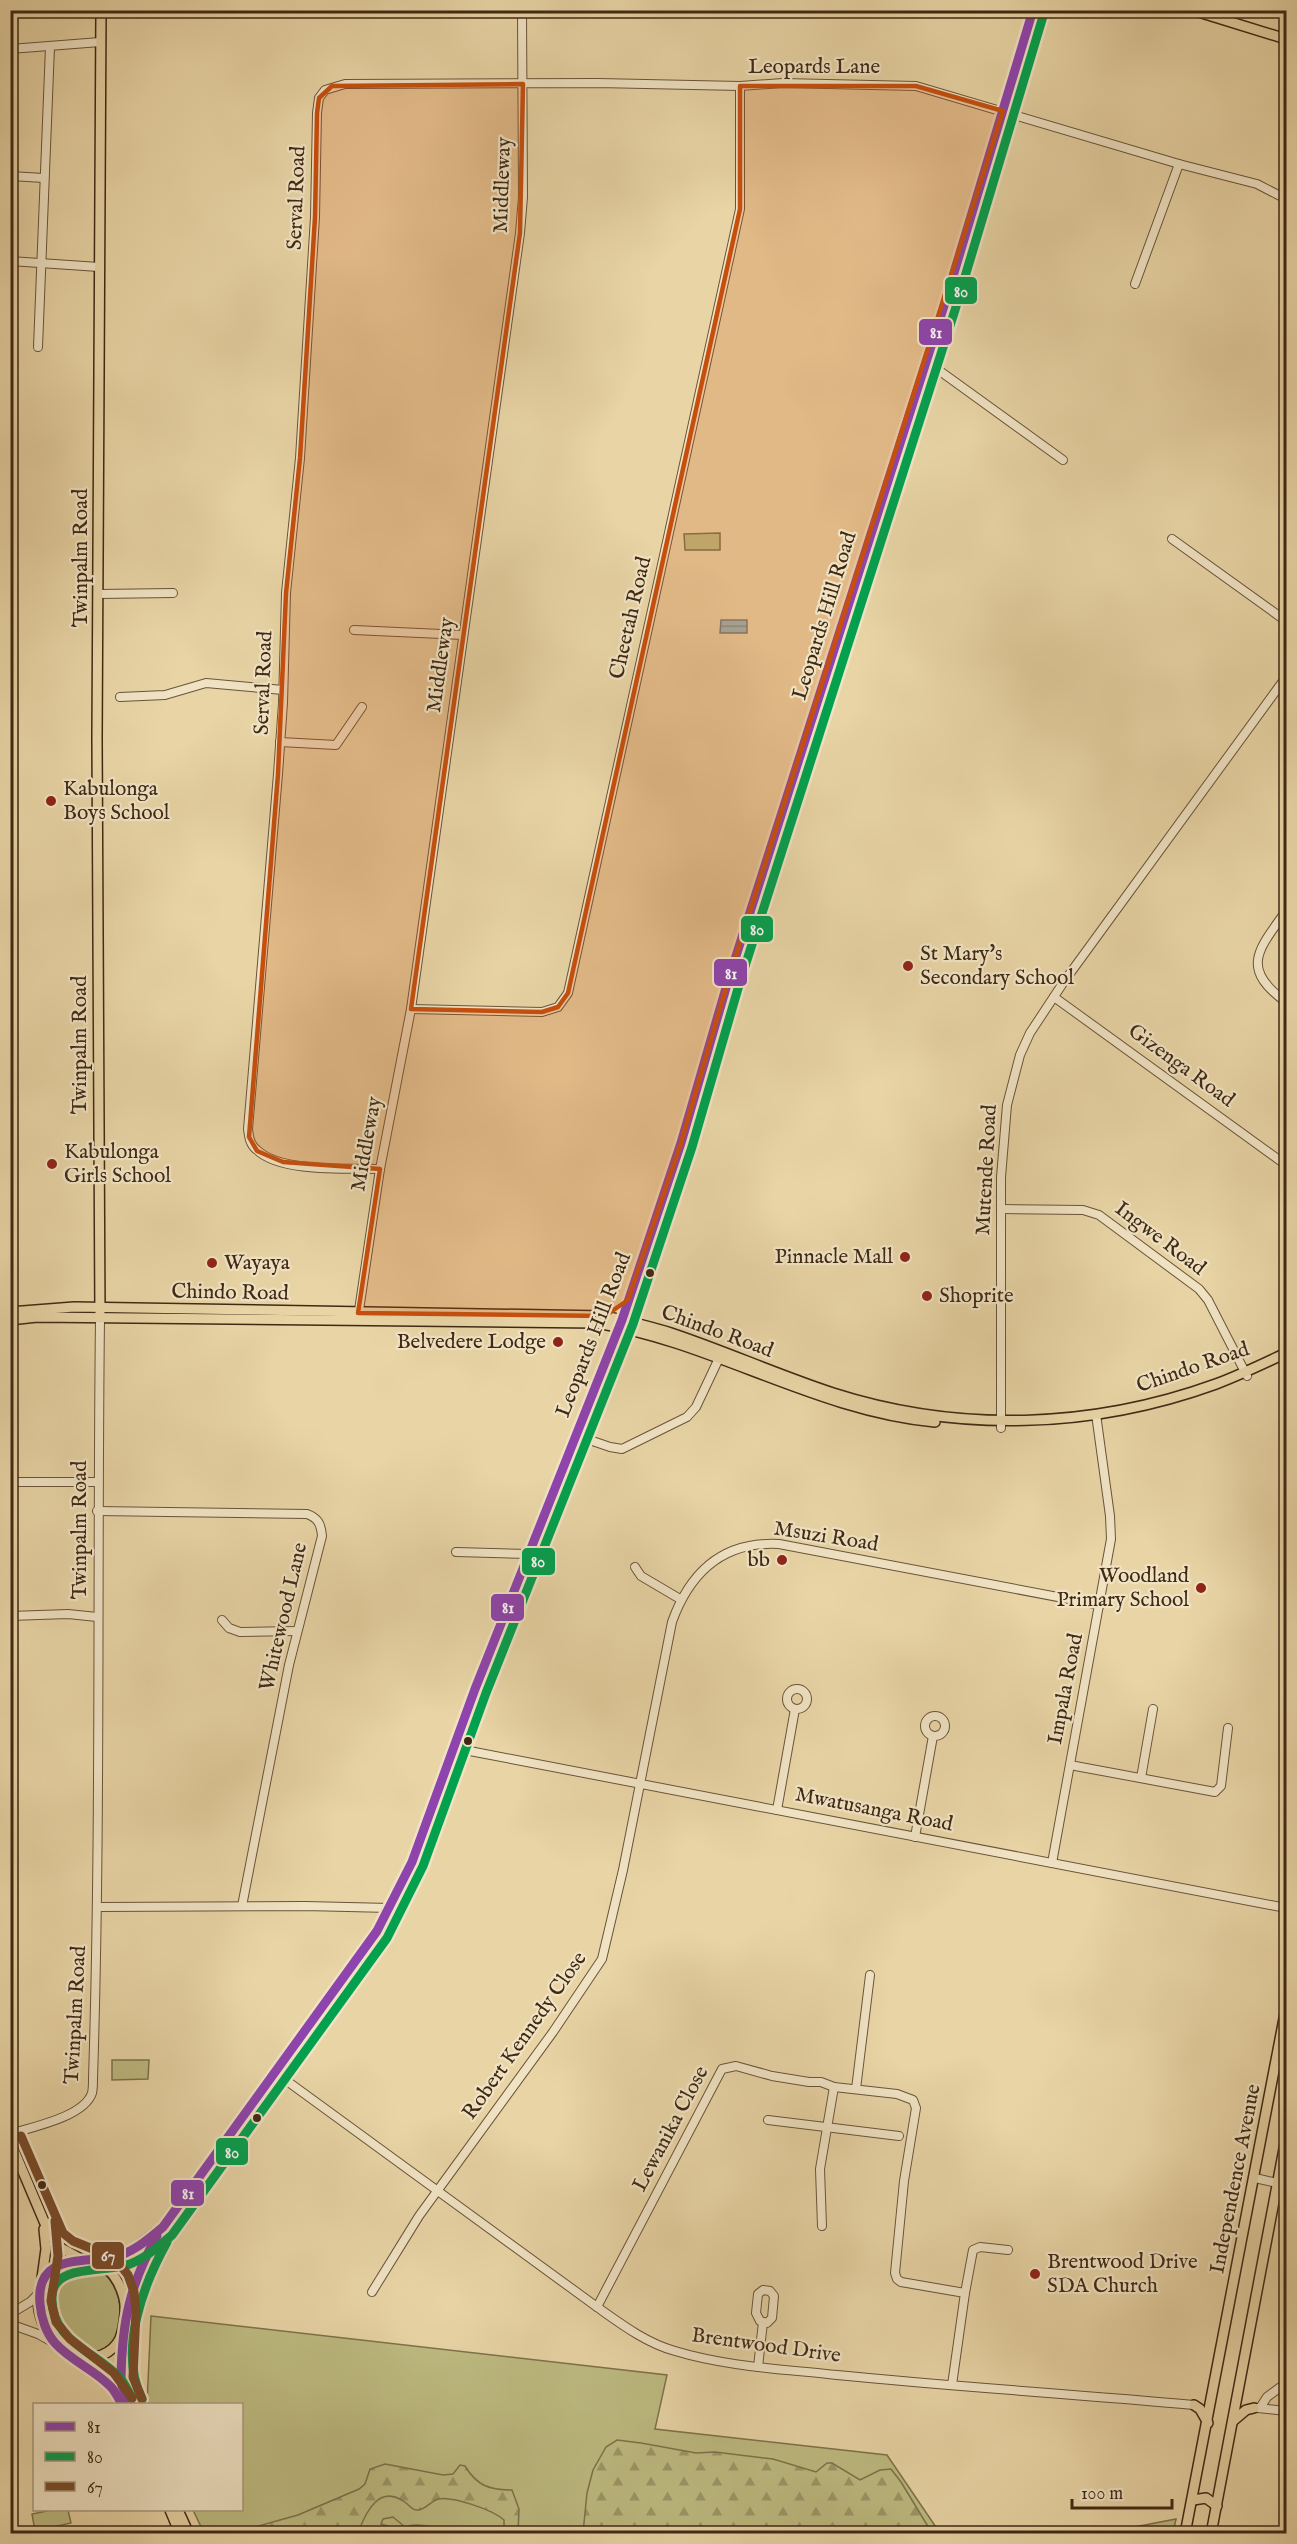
<svg xmlns="http://www.w3.org/2000/svg" width="1297" height="2544" font-family="'IM FELL English',serif">
	<style>
		.grass { fill: #bdbb81; stroke: #7e724b; stroke-width: 1.5 }
		.forest { fill: url(#forest-firs); stroke: #7e724b; stroke-width: 1.5 }
		.water { fill: url(#water-rules); stroke: #777d73; stroke-width: 1.5 }
		.lines { fill: none; stroke-linecap: round; stroke-linejoin: round }
		.minor-casing { stroke: #695439; stroke-width: 10 }
		.major-casing { stroke: #3f2915; stroke-width: 12 }
		.minor { stroke: #f0e3c4; stroke-width: 8 }
		.major { stroke: #e8d4a5; stroke-width: 9 }
		.bus-1-casing { stroke: #f0e3c4; stroke-width: 14 }
		.bus-2-casing { stroke: #f0e3c4; stroke-width: 14 }
		.bus-3-casing { stroke: #f0e3c4; stroke-width: 14 }
		.bus-1 { stroke: #8e44ad; stroke-width: 9 }
		.bus-2 { stroke: #03a04e; stroke-width: 9 }
		.bus-3 { stroke: #7a4b2a; stroke-width: 9 }
		.marked { fill: #c64f0e; fill-opacity: 0.2; stroke: #c64f0e; stroke-width: 4.5; stroke-linejoin: round }
		.poi-dot { fill: #8f2418; stroke: #f0e3c4; stroke-width: 2 }
		.bus-dot { fill: #3f2915; stroke: #f0e3c4; stroke-width: 2 }
		.labels { text-anchor: middle; dominant-baseline: central; stroke-width: 4.5; stroke-linejoin: round; paint-order: stroke }
		.street-label { font-size: 21px; fill: #3f2915; stroke: #f0e3c4 }
		.poi-label { font-size: 21px; fill: #3f2915; stroke: #f0e3c4; text-anchor: start }
		.line-badge { stroke: #f0e3c4; stroke-width: 2 }
		.badge-label { font-size: 16px; text-anchor: middle; font-weight: bold; fill: #fff }
	</style>
	<defs>
		<pattern id="forest-firs" width="22" height="20" patternUnits="userSpaceOnUse" patternTransform="scale(1.5)"><rect width="22" height="20" fill="#bdbb81"/><path d="M5 1l3.5 6h-7zM16 11l3.5 6h-7z" fill="#9b9868"/></pattern>
		<pattern id="water-rules" width="6" height="5" patternUnits="userSpaceOnUse" patternTransform="scale(1.5)"><rect width="6" height="5" fill="#9cb5b2"/><path d="M0 2.5h6" fill="none" stroke="#819390"/></pattern>
	</defs>
	<rect width="100%" height="100%" fill="#e8d4a5"/>
	<filter id="stains"><feTurbulence type="fractalNoise" baseFrequency=".00333" numOctaves="4"/><feColorMatrix values="0 0 0 0 .2 0 0 0 0 .09 0 0 0 0 .02 0 0 0 .5 -.17"/></filter>
	<radialGradient id="worn" r=".72"><stop offset=".6" stop-color="#630" stop-opacity="0"/><stop offset="1" stop-color="#630" stop-opacity=".3"/></radialGradient>
	<g class="grass">
		<polygon points="720,533 720,550 685,550 684,534"/>
		<polygon points="112,2060 149,2060 148,2079 112,2080"/>
		<path d="M79 2263C92 2266 102 2270 110 2280 125 2299 127 2345 100 2352 65 2361 29 2308 51 2277 56 2270 71 2266 79 2263Z"/>
		<polygon points="151,2316 667,2375 655,2429 887,2455 940,2533 204,2533 193,2510 242,2510 242,2404 147,2404"/>
		<polygon points="52,2510 68,2510 71,2523 35,2531 32,2514"/>
		<polygon points="1176,2519 1173,2533 1103,2533"/>
	</g>
	<g class="forest">
		<polygon points="617,2440 641,2443 696,2453 715,2452 773,2459 816,2472 827,2463 832,2463 860,2480 880,2470 891,2469 901,2482 932,2533 583,2533 587,2493 593,2470 606,2447"/>
		<path d="M385 2464 443 2475 453 2474 460 2465 465 2466C477 2486 490 2490 512 2490L519 2509 518 2533H504V2520C493 2510 453 2496 438 2499 431 2501 425 2510 418 2510 413 2511 410 2506 406 2503 380 2483 366 2511 358 2533H233L298 2515 359 2489 365 2484 370 2469Z"/>
		<path d="M393 2517 405 2527C418 2522 437 2528 449 2533H392L394 2531 391 2527 381 2524 383 2519Z"/>
	</g>
	<polygon class="water" points="721,620 747,620 747,633 720,633"/>
	<g class="lines">
		<defs>
			<g id="minor">
				<polyline points="10,49 100,42"/>
				<polyline points="10,176 44,178"/>
				<polyline points="10,261 99,267"/>
				<polyline points="1135,284 1179,164"/>
				<polyline points="38,347 50,47"/>
				<polyline points="926,361 1063,460"/>
				<polyline points="1172,539 1286,621"/>
				<polyline points="98,594 173,593"/>
				<polyline points="354,630 463,635"/>
				<polyline points="120,697 165,695 206,683 283,690"/>
				<polyline points="280,742 336,745 362,707"/>
				<path d="M1286 911C1259 949 1239 968 1286 1002"/>
				<polyline points="1054,997 1286,1165"/>
				<polyline points="411,1009 542,1012 558,1007 568,993 740,209 740,86"/>
				<path d="M380 1169C348 1168 281 1173 257 1150 250 1145 249 1137 248 1129L278 774 283 703 286 593 300 458 315 217 317 113 319 98 325 90 345 84 598 83 740 86 783 83 916 86 1179 164 1257 184 1286 199"/>
				<polyline points="1002,1209 1083,1210 1099,1215 1199,1289 1208,1300 1247,1376"/>
				<polyline points="358,1317 380,1169 411,1009 520,233 523,197 522,10"/>
				<polyline points="1001,1428 1001,1177 1007,1105 1020,1055 1030,1033 1063,983 1286,677"/>
				<polyline points="575,1435 610,1447 622,1449 687,1417 696,1407 721,1354"/>
				<polyline points="10,1482 98,1482"/>
				<path d="M97 1511 307 1514C318 1518 321 1524 322 1536L289 1665 242 1906"/>
				<polyline points="456,1552 528,1554"/>
				<polyline points="635,1567 641,1576 680,1599"/>
				<polyline points="10,1616 68,1614 97,1617"/>
				<polyline points="222,1620 229,1628 240,1632 297,1631"/>
				<circle cx="797" cy="1699" r="10"/>
				<circle cx="935" cy="1726" r="10"/>
				<polyline points="454,1748 1286,1908"/>
				<polyline points="1070,1765 1215,1792 1221,1786 1228,1728"/>
				<polyline points="1141,1778 1153,1709"/>
				<polyline points="777,1810 795,1709"/>
				<polyline points="915,1837 933,1736"/>
				<polyline points="1052,1863 1111,1539 1110,1516 1096,1414"/>
				<polyline points="98,1907 305,1906 390,1908"/>
				<path d="M276 2073 597 2307C621 2324 646 2343 675 2351 728 2367 783 2369 837 2375 956 2387 1075 2394 1194 2405"/>
				<polyline points="856,2089 870,1975"/>
				<polyline points="768,2120 899,2136"/>
				<path d="M10 2134C32 2127 84 2117 92 2093 93 2089 93 2083 93 2079 101 1826 97 1572 100 1318"/>
				<polyline points="1255,2178 1286,2185"/>
				<polyline points="822,2226 820,2169 834,2087"/>
				<polygon points="763,2290 770,2291 774,2296 772,2318 767,2323 760,2321 756,2313 758,2294"/>
				<path d="M372 2292 419 2216 553 2032 602 1959 623 1870 672 1622C690 1572 723 1541 779 1544L1100 1605"/>
				<polyline points="597,2307 722,2069 736,2066 772,2076 809,2082 821,2082 834,2087 897,2094 913,2100 916,2108 904,2181 895,2273 897,2279 901,2282 965,2293"/>
				<polyline points="10,2314 30,2302 39,2293"/>
				<polyline points="10,2324 38,2334 54,2343"/>
				<polyline points="758,2367 763,2322"/>
				<polyline points="952,2385 965,2293 973,2250 980,2247 1008,2250"/>
				<polyline points="1258,2408 1286,2411"/>
				<polyline points="1260,2408 1267,2397 1286,2383"/>
			</g>
			<g id="major">
				<polyline points="1192,10 1286,39"/>
				<path d="M10 1312 74 1307 605 1316C627 1321 649 1326 671 1333 725 1351 778 1375 833 1393 958 1433 1092 1429 1216 1384 1240 1375 1263 1364 1286 1353"/>
				<polyline points="100,1318 97,738 101,10"/>
				<path d="M10 1320 37 1317 596 1323C713 1342 816 1411 935 1422"/>
				<polyline points="1285,1908 1286,1909"/>
				<polyline points="10,2141 49,2233 61,2248 81,2259"/>
				<path d="M72 2261C79 2260 89 2259 95 2261 115 2268 127 2295 125 2314 123 2333 121 2347 102 2355 49 2376 6 2277 72 2261Z"/>
				<polyline points="95,2261 130,2252 156,2232"/>
				<polyline points="42,2278 46,2249 44,2229"/>
				<polyline points="125,2309 135,2276 163,2227 377,1931 412,1862 475,1689 622,1320 681,1143 728,981 944,306 1033,10"/>
				<path d="M123 2337C121 2363 119 2380 131 2404"/>
				<polyline points="76,2358 111,2386 122,2404"/>
				<polyline points="1194,2405 1200,2409 1208,2423"/>
				<polyline points="1233,2421 1246,2410 1254,2408"/>
				<polyline points="1193,2500 1206,2498 1217,2506"/>
				<polyline points="170,2510 180,2534"/>
				<polyline points="178,2510 189,2534"/>
				<polyline points="1185,2534 1286,2008"/>
				<polyline points="1211,2534 1286,2138"/>
			</g>
		</defs>
		<use href="#minor" class="minor-casing"/>
		<use href="#major" class="major-casing"/>
		<use href="#minor" class="minor"/>
		<use href="#major" class="major"/>
		<defs>
			<g id="bus-1">
				<path d="M122 2404C118 2398 115 2390 109 2385 93 2369 70 2360 55 2343 46 2333 41 2317 40 2304 35 2250 88 2265 121 2255 137 2249 150 2238 163 2227L377 1931 412 1862 475 1689 622 1320 681 1143 728 981 944 306 1033 10"/>
				<path d="M131 2404 122 2386 121 2377C122 2322 130 2284 157 2236"/>
			</g>
			<g id="bus-2">
				<path d="M132 2398C128 2391 125 2384 120 2378 95 2351 50 2341 52 2296 53 2263 107 2273 130 2264 146 2258 159 2246 172 2235L387 1938 423 1866 486 1693 633 1324 692 1147 739 985 955 310 1044 13"/>
				<path d="M142 2399C118 2351 143 2285 167 2242"/>
			</g>
			<g id="bus-3">
				<polyline points="21,2136 63,2233 73,2241 115,2258 128,2275 134,2292 136,2311 133,2377 142,2399"/>
				<polyline points="55,2221 58,2256 51,2301 56,2322 70,2339 114,2373 132,2398"/>
			</g>
		</defs>
		<use href="#bus-1" class="bus-1-casing"/>
		<use href="#bus-2" class="bus-2-casing"/>
		<use href="#bus-3" class="bus-3-casing"/>
		<use href="#bus-1" class="bus-1"/>
		<use href="#bus-2" class="bus-2"/>
		<use href="#bus-3" class="bus-3"/>
	</g>
	<path class="marked" d="M523 84 520 233 411 1009 542 1012 558 1007 568 993 740 209V86H916L1003 111 728 981 681 1143 628 1300 605 1316 358 1313 380 1169 283 1162 257 1151 249 1137 278 774 286 593 300 458 315 217 317 113 319 98 332 86Z"/>
	<g class="poi-dot">
		<circle cx="51" cy="801" r="6"/>
		<circle cx="908" cy="966" r="6"/>
		<circle cx="52" cy="1164" r="6"/>
		<circle cx="905" cy="1257" r="6"/>
		<circle cx="212" cy="1263" r="6"/>
		<circle cx="927" cy="1296" r="6"/>
		<circle cx="558" cy="1342" r="6"/>
		<circle cx="782" cy="1560" r="6"/>
		<circle cx="1201" cy="1588" r="6"/>
		<circle cx="1035" cy="2274" r="6"/>
	</g>
	<g class="bus-dot">
		<circle cx="650" cy="1273" r="5"/>
		<circle cx="468" cy="1741" r="5"/>
		<circle cx="257" cy="2118" r="5"/>
		<circle cx="42" cy="2185" r="5"/>
	</g>
	<g class="labels">
		<g class="street-label">
			<text x="814" y="67">Leopards Lane</text>
			<text transform="translate(503 185) rotate(-88)">Middleway</text>
			<text transform="translate(297 198) rotate(-88)">Serval Road</text>
			<text transform="translate(81 558) rotate(-90)">Twinpalm Road</text>
			<text transform="translate(825 616) rotate(-73)">Leopards Hill Road</text>
			<text transform="translate(631 618) rotate(-77)">Cheetah Road</text>
			<text transform="translate(441 665) rotate(-82)">Middleway</text>
			<text transform="translate(264 683) rotate(-88)">Serval Road</text>
			<text transform="translate(80 1045) rotate(-90)">Twinpalm Road</text>
			<text transform="translate(1181 1066) rotate(36)">Gizenga Road</text>
			<text transform="translate(367 1144) rotate(-80)">Middleway</text>
			<text transform="translate(987 1170) rotate(-87)">Mutende Road</text>
			<text transform="translate(1160 1239) rotate(37)">Ingwe Road</text>
			<text transform="translate(230 1293) rotate(1)">Chindo Road</text>
			<text transform="translate(717 1332) rotate(20)">Chindo Road</text>
			<text transform="translate(594 1335) rotate(-69)">Leopards Hill Road</text>
			<text transform="translate(1193 1368) rotate(-19)">Chindo Road</text>
			<text transform="translate(80 1530) rotate(-90)">Twinpalm Road</text>
			<text transform="translate(826 1537) rotate(9)">Msuzi Road</text>
			<text transform="translate(284 1617) rotate(-77)">Whitewood Lane</text>
			<text transform="translate(1066 1689) rotate(-79)">Impala Road</text>
			<text transform="translate(874 1810) rotate(11)">Mwatusanga Road</text>
			<text transform="translate(76 2015) rotate(-87)">Twinpalm Road</text>
			<text transform="translate(525 2036) rotate(-55)">Robert Kennedy Close</text>
			<text transform="translate(671 2129) rotate(-62)">Lewanika Close</text>
			<text transform="translate(1236 2179) rotate(-79)">Independence Avenue</text>
			<text transform="translate(766 2346) rotate(8)">Brentwood Drive</text>
		</g>
		<g class="poi-label">
			<text x="63" y="789">Kabulonga<tspan x="63" dy="24">Boys School</tspan></text>
			<text x="920" y="954">St Mary's<tspan x="920" dy="24">Secondary School</tspan></text>
			<text x="64" y="1152">Kabulonga<tspan x="64" dy="24">Girls School</tspan></text>
			<text x="893" y="1257" text-anchor="end">Pinnacle Mall</text>
			<text x="224" y="1263">Wayaya</text>
			<text x="939" y="1296">Shoprite</text>
			<text x="546" y="1342" text-anchor="end">Belvedere Lodge</text>
			<text x="770" y="1560" text-anchor="end">bb</text>
			<text x="1189" y="1576" text-anchor="end">Woodland<tspan x="1189" dy="24">Primary School</tspan></text>
			<text x="1047" y="2262">Brentwood Drive<tspan x="1047" dy="24">SDA Church</tspan></text>
		</g>
	</g>
	<g class="line-badge">
		<rect x="944" y="276" width="34" height="29" rx="6" fill="#03a04e"/>
		<rect x="918" y="318" width="35" height="28" rx="6" fill="#8e44ad"/>
		<rect x="740" y="915" width="34" height="28" rx="6" fill="#03a04e"/>
		<rect x="713" y="958" width="35" height="29" rx="6" fill="#8e44ad"/>
		<rect x="521" y="1547" width="35" height="29" rx="6" fill="#03a04e"/>
		<rect x="490" y="1593" width="35" height="29" rx="6" fill="#8e44ad"/>
		<rect x="215" y="2137" width="34" height="29" rx="6" fill="#03a04e"/>
		<rect x="170" y="2179" width="35" height="28" rx="6" fill="#8e44ad"/>
		<rect x="91" y="2241" width="34" height="29" rx="6" fill="#7a4b2a"/>
	</g>
	<g class="badge-label">
		<text x="961" y="297">80</text>
		<text x="936" y="338">81</text>
		<text x="757" y="935">80</text>
		<text x="731" y="979">81</text>
		<text x="538" y="1567">80</text>
		<text x="508" y="1613">81</text>
		<text x="232" y="2158">80</text>
		<text x="188" y="2199">81</text>
		<text x="108" y="2261">67</text>
	</g>
	<rect width="1297" height="2544" fill="none" stroke="#e8d4a5" stroke-width="36"/>
	<rect x="12" y="12" width="1273" height="2520" fill="none" stroke="#3f2915" stroke-width="3"/>
	<rect x="18" y="18" width="1261" height="2508" fill="none" stroke="#3f2915" stroke-width="1.5"/>
	<rect x="33" y="2403" width="210" height="108" fill="#f0e3c4" stroke="#a9997e" stroke-width="1.5"/>
	<rect x="45" y="2422" width="30" height="9" fill="#8e44ad" stroke="#a9997e" stroke-width="1.5"/>
	<text x="87" y="2433" font-size="18" fill="#3f2915">81</text>
	<rect x="45" y="2452" width="30" height="9" fill="#03a04e" stroke="#a9997e" stroke-width="1.5"/>
	<text x="87" y="2463" font-size="18" fill="#3f2915">80</text>
	<rect x="45" y="2482" width="30" height="9" fill="#7a4b2a" stroke="#a9997e" stroke-width="1.5"/>
	<text x="87" y="2493" font-size="18" fill="#3f2915">67</text>
	<path d="M1072 2499v9h100v-9" fill="none" stroke="#3f2915" stroke-width="3"/>
	<text x="1081" y="2499" font-size="18" fill="#3f2915" stroke="#f0e3c4" stroke-width="4.5" paint-order="stroke">100 m</text>
	<rect width="100%" height="100%" filter="url(#stains)"/>
	<rect width="100%" height="100%" fill="url(#worn)"/>
</svg>
